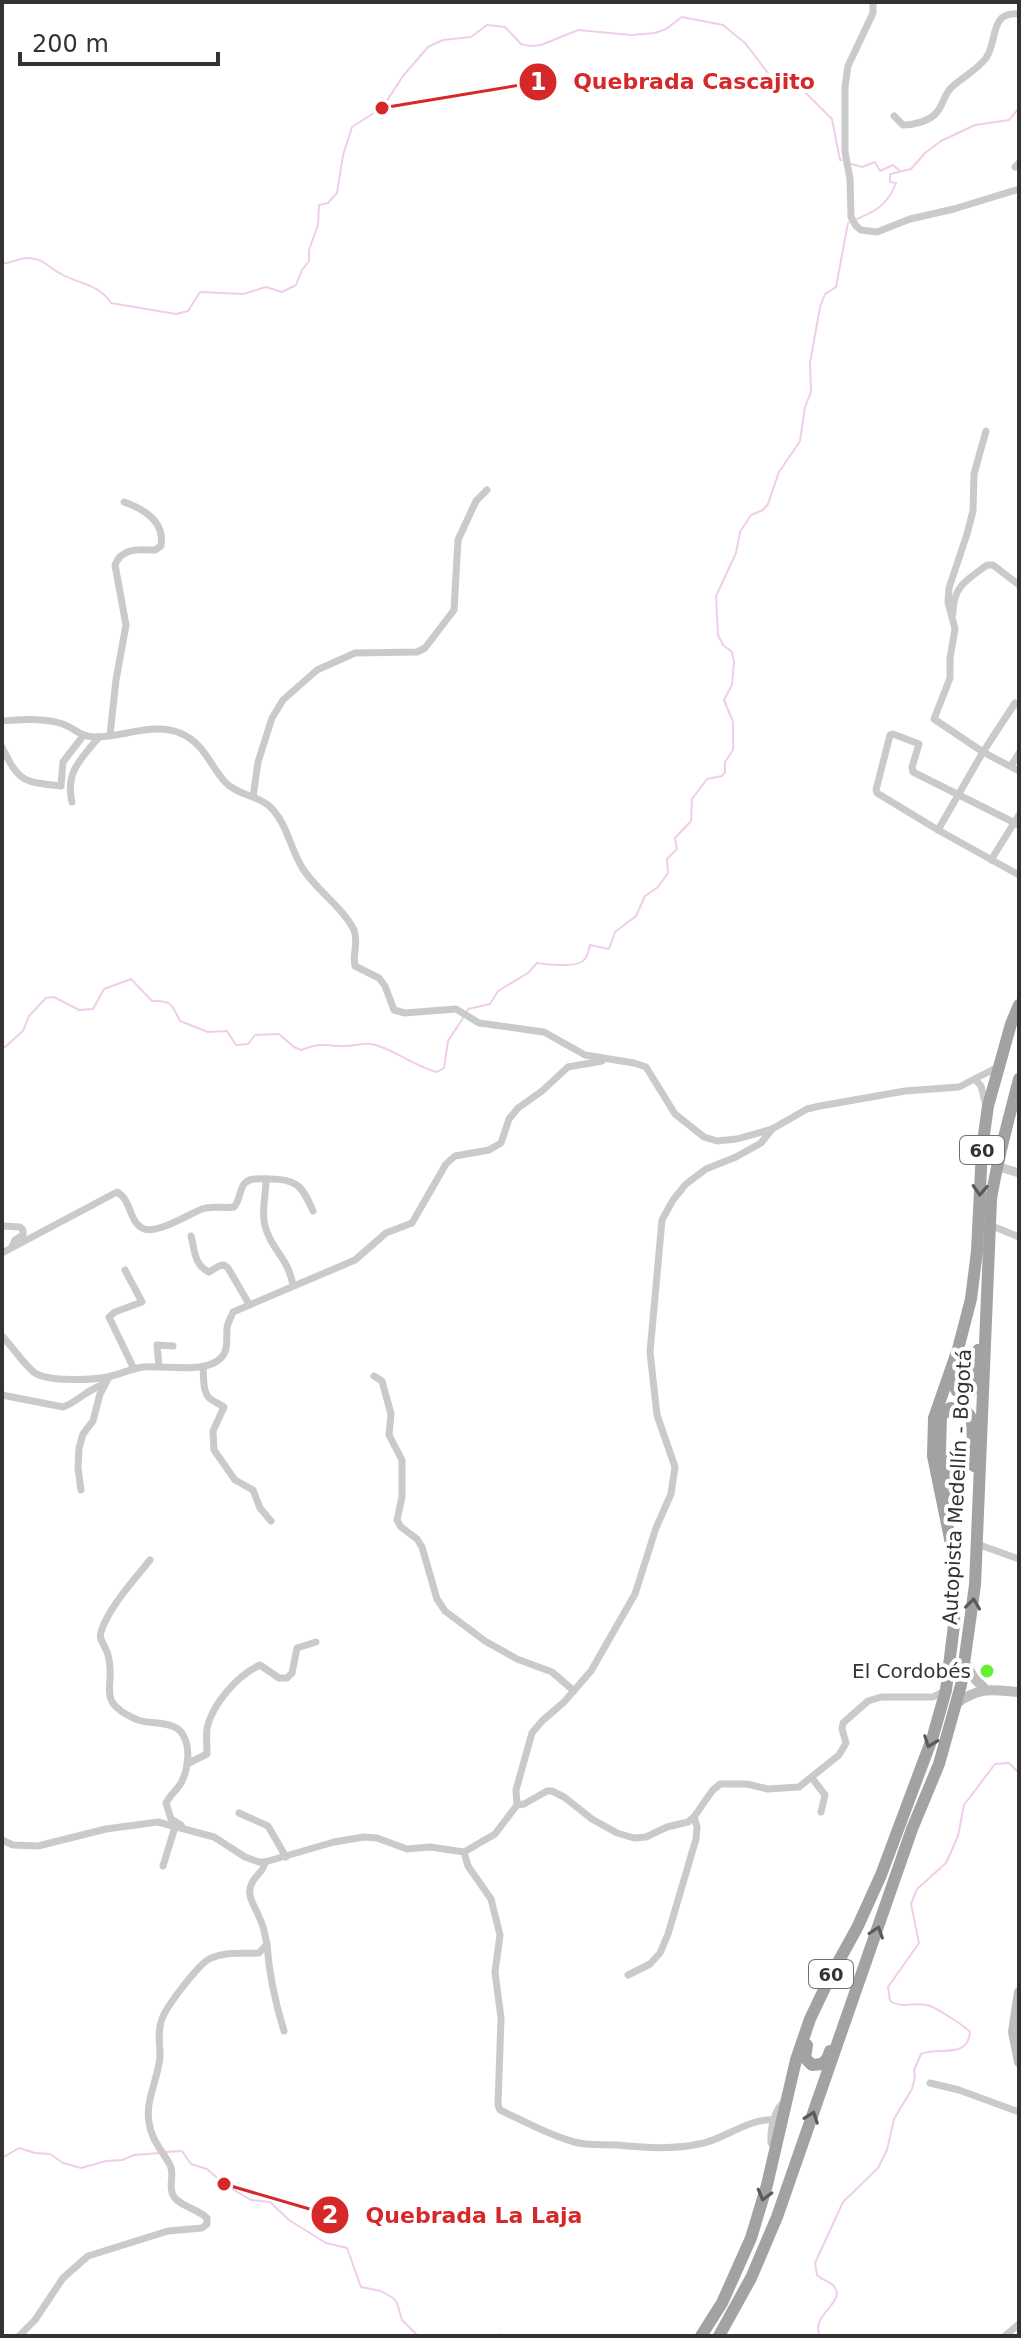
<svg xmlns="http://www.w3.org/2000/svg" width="1021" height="2338" font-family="'DejaVu Sans',sans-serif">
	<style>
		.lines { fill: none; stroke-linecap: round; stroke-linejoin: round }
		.stream { stroke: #f0cdea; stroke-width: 2 }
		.minor { stroke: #cacaca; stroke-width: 7 }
		.tertiary { stroke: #cacaca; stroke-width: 9 }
		.secondary { stroke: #bdbdbd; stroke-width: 10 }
		.trunk { stroke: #a2a2a2; stroke-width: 12 }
		.oneway { stroke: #5a5a5a }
		.poi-dot { fill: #66ef2f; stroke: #fff; stroke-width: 3 }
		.labels { text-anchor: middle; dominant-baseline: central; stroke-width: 8; stroke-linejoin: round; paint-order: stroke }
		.shield { fill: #fff; stroke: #707070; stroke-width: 2 }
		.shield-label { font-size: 18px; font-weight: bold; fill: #333 }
		.street-label { font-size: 20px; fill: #333; stroke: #fff }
		.poi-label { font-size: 20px; fill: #333; stroke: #fff; text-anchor: end }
		.leader { fill: none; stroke: #d62828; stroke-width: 3 }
		.callout-dot { fill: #d62828; stroke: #fff; stroke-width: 3 }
		.mark-label { font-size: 24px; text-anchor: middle; font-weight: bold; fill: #fff }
		.callout-label { font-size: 22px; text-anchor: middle; font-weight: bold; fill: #d62828; stroke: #fff; stroke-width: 8; stroke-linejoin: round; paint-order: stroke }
	</style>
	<rect width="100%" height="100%" fill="#fff"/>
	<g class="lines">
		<g class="stream">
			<polyline points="852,164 862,167 875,162 880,171 893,165 900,171"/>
			<path d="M2 263C11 264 18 258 27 258 46 259 47 267 61 274 79 284 99 284 111 303L176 314 188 311 200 292 243 294 266 287 282 292 296 285 302 270 309 261V250L318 225 319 205 328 203 337 193 343 155 352 127 382 108 403 76 428 47 443 40 471 37 487 25 505 27 521 44 530 46 541 45 578 30 631 35 655 33 666 29 682 17 723 25 745 43 768 73 776 78H791L832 119 840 160H842"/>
			<path d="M466 1013 468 1009 490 1004 498 991 528 973 537 963C549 964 577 969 585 959 588 955 589 950 590 945L609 949 615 932 636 916 645 896 658 887 668 873 667 859 677 849 675 838 691 821 692 799 707 779 722 776 725 772V762L733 750V722L724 700 732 685 734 662 732 652 723 645 718 635 716 596 736 553 740 532 751 515 763 510 768 504 779 472 800 441 805 407 811 392 810 363 820 307 825 294 836 287 848 223C871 213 887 208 896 183L890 182V174L911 169 925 153 941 141 975 125 1009 120 1019 108"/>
			<path d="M2 1046 5 1047 23 1031 29 1016 46 998 54 997 79 1010 93 1009 104 989 131 979 152 1001C172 1000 172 1005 180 1021L208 1032 227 1031 236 1045 248 1044 255 1035 279 1034 294 1047 301 1050C321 1043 319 1045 339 1046 350 1047 361 1043 371 1044 391 1047 415 1067 437 1072L444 1068 448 1041 463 1018"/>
			<polyline points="166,2152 182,2151 191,2164 207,2169 224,2184 251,2200 270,2202 289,2220 326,2243 347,2248 361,2287 381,2291 393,2298 397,2303 402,2320 418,2336"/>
			<polyline points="2,2158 19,2148 35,2153 50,2154 63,2163 81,2168 106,2161 122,2160 134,2155 160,2153"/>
			<polyline points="499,2336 501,2334 504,2336"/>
			<path d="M820 2336C809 2314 849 2302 833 2285 828 2281 822 2280 817 2275L815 2263 843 2202 878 2168 887 2150 894 2119 912 2089 915 2077 914 2070 921 2054C938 2046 968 2060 970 2032 966 2027 934 2006 927 2005 914 2002 902 2009 890 2001L888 1987 919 1943 911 1904 917 1889 946 1863 958 1836 964 1805 995 1764 1009 1763 1019 1773"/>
		</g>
		<g class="minor">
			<polyline points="873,2 873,13 848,66 845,87 845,152 850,179 851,217 856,226 861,230 877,232 910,219 954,209 1019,189"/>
			<path d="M894 116 903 125C914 125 930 121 937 112 944 104 944 93 953 86 964 76 977 70 986 58 998 41 989 11 1019 14"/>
			<polyline points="1015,167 1019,163"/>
			<polyline points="986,431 974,474 973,511 967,534 949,588 948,602 955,629 950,658 950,678 934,719 983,752 1019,771"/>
			<path d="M953 613C953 586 967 580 987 565H993L1019 585"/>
			<path d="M2 721C23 719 43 718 63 724 76 729 80 737 96 737 124 737 153 722 180 733 204 743 209 764 225 782 236 794 255 795 268 805 287 821 290 849 303 869 317 891 342 906 354 930 359 942 352 954 355 966L379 978 385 986 394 1010 405 1013 456 1009 479 1023 544 1032 585 1055 634 1063 646 1067 675 1114 704 1137 717 1141 737 1139 772 1129 807 1109 820 1106 905 1091 959 1087 998 1067"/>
			<path d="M110 735 116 680 126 625 115 565C122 547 139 550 155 550L161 546C165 522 144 509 124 502"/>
			<path d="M2 747C19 782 23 782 61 786L63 762 83 736"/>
			<polyline points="1011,766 1019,753"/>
			<polyline points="253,797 258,762 272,718 283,700 317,670 355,653 417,652 425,648 454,610 458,540 476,501 487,490"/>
			<path d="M72 802C65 772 81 759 99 737"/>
			<polyline points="1019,825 913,772 912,767 919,744 893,734 890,735 876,790 877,793 938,830 1019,875"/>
			<polyline points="938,830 983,752 1015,703 1019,706"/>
			<polyline points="991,860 1019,815"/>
			<polyline points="975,1079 981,1086 985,1102"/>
			<path d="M266 1179C296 1178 302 1185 313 1211"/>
			<polyline points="990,1225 1019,1237"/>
			<polyline points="2,1226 20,1227 23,1230 23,1235 15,1240 12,1247"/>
			<path d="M191 1236C195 1251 194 1265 209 1272L219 1266 224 1265 228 1268 249 1304"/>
			<path d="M2 1253 117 1192C131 1199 129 1221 142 1228 155 1236 189 1214 202 1209 213 1205 223 1209 234 1207 245 1194 234 1176 266 1179 266 1197 260 1215 267 1232 275 1253 288 1259 293 1285"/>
			<polyline points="125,1270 142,1302 115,1312 109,1317 134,1369"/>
			<path d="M2 1336C12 1346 24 1365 35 1373 49 1382 92 1380 108 1377 120 1374 131 1369 143 1367 165 1365 206 1374 221 1358 229 1349 226 1340 227 1329 227 1323 231 1318 233 1312L355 1260 386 1233 412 1223 446 1164 455 1156 489 1150 501 1143 509 1119 518 1108 542 1091 568 1067 602 1061"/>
			<polyline points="159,1366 157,1345 173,1346"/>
			<path d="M203 1367C204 1377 202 1395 212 1400 216 1403 220 1404 224 1407L213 1431 214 1450 235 1480 253 1490 260 1508 271 1521"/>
			<polyline points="374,1376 382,1381 391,1414 389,1435 402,1460 402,1497 397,1520 401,1527 417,1539 422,1547 437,1599 445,1611 485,1641 517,1659 552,1672 574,1691"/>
			<path d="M2 1395 63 1407C78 1402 87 1389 103 1385"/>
			<polyline points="81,1490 78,1468 79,1448 83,1434 93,1421 100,1394 109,1377"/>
			<polyline points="977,1544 1019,1559"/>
			<path d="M150 1560C134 1580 108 1608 101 1632 98 1640 106 1646 108 1655 117 1688 93 1701 138 1720 152 1725 175 1720 183 1735 191 1748 188 1770 181 1783 177 1790 170 1795 166 1803L171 1819 181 1825"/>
			<path d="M187 1764 207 1754C207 1746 206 1737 207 1728 213 1703 237 1676 260 1665L279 1678H287L292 1673 297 1648 316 1642"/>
			<polyline points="812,1778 825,1795 821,1812"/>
			<polyline points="517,1805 524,1804 547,1791 552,1791 564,1797 592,1819 617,1833 634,1838 646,1837 667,1827 688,1822 694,1817 712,1791 720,1784 747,1784 768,1789 799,1787 839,1755 846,1743 842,1729 843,1723 868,1701 881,1697 933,1697 946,1690"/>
			<polyline points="239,1813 268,1826 286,1857"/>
			<polyline points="2,1840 13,1845 38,1846 106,1829 158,1822 214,1837 245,1857 259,1862 265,1862 334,1842 364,1837 377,1838 407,1849 430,1847 464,1852 495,1834 517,1805 516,1790 532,1733 542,1721 564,1702 591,1671 635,1594 656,1528 671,1494 675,1467 657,1415 650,1352 662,1220 673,1200 686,1184 706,1169 736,1157 761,1143 772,1129"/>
			<path d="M464 1852 468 1866 491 1899 500 1935 495 1972 501 2018 498 2105 500 2110C524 2121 548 2135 574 2142 588 2146 602 2144 617 2145 648 2148 673 2150 704 2143 727 2137 750 2118 774 2120"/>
			<polyline points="163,1866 175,1827"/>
			<path d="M267 1944C269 1975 275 2002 284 2031"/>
			<polyline points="628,1975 650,1964 660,1953 668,1934 696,1839 697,1827 694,1817"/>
			<polyline points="930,2083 959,2090 1019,2112"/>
			<path d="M775 2147 771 2143C770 2130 774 2109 785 2101"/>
			<path d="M19 2336 35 2320 63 2278 88 2256 168 2231 202 2228 207 2224V2218C198 2209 177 2205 173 2195 168 2186 175 2174 170 2165 162 2150 151 2140 149 2122 145 2100 159 2077 160 2056 160 2043 157 2031 162 2019 166 2007 199 1963 211 1958 227 1951 242 1954 259 1953L267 1944C265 1936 264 1927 260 1919 256 1908 245 1895 252 1883 256 1874 264 1872 265 1862"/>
			<polyline points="1005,2336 1019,2324"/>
		</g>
		<polyline class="tertiary" points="996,1166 1019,1173"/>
		<g class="secondary">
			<polyline points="965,1663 974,1678 985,1689"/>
			<path d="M957 1703C980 1686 993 1690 1019 1692"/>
			<polyline points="1019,1992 1013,2032 1019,2062"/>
		</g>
		<g class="trunk">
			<polyline points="955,1373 953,1384 957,1391 963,1393 972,1390 975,1382 978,1350"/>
			<polyline points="949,1510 949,1495 940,1450 941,1416 950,1408 964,1409 970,1416 972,1422 974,1466"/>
			<polyline points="807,2045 805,2058 812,2065 822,2064 827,2059 830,2051"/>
			<polyline points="701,2336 722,2303 751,2238 767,2185 796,2060 810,2019 831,1975 857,1928 881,1875 933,1736 946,1690 954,1625 955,1563 933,1456 934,1418 958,1349 971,1299 977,1251 982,1149 988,1106 1011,1024 1019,1005"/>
			<path d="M719 2336 751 2278 777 2217 912 1829 939 1764 961 1685 975 1585 991 1200C997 1159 1009 1119 1019 1079"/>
		</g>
	</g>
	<defs><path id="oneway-chevron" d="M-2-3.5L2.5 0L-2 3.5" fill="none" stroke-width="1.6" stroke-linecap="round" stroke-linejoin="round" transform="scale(2)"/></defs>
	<g class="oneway">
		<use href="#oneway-chevron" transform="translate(980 1190) rotate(93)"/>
		<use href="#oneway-chevron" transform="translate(973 1604) rotate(-83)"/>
		<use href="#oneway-chevron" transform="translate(930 1742) rotate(110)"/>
		<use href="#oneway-chevron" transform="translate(877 1932) rotate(-71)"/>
		<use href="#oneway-chevron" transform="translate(812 2117) rotate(-70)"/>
		<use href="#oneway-chevron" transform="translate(764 2195) rotate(105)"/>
	</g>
	<circle class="poi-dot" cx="987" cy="1671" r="8"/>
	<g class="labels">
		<g class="shield">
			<rect x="960" y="1136" width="44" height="28" rx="6"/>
			<rect x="809" y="1960" width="44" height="28" rx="6"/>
		</g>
		<g class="shield-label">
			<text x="982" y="1150">60</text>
			<text x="831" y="1974">60</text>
		</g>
		<g class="street-label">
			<text transform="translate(957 1487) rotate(-87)">Autopista Medellín - Bogotá</text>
		</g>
		<g class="poi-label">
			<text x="971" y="1671">El Cordobés</text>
		</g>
	</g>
	<path class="leader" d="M382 108L538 82M224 2184L330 2215"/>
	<g class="callout-dot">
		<circle cx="382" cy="108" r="8"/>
		<circle cx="224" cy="2184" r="8"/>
		<circle cx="538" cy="82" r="20"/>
		<circle cx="330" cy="2215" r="20"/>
	</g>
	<g class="mark-label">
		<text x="538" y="90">1</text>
		<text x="330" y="2223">2</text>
	</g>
	<g class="callout-label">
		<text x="694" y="89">Quebrada Cascajito</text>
		<text x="474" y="2223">Quebrada La Laja</text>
	</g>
	<rect width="1021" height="2338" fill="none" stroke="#333333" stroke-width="8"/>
	<path d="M20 52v12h198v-12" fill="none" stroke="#333333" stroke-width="4"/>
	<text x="32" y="52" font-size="24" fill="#333333" stroke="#ffffff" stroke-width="6" paint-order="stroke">200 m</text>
</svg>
